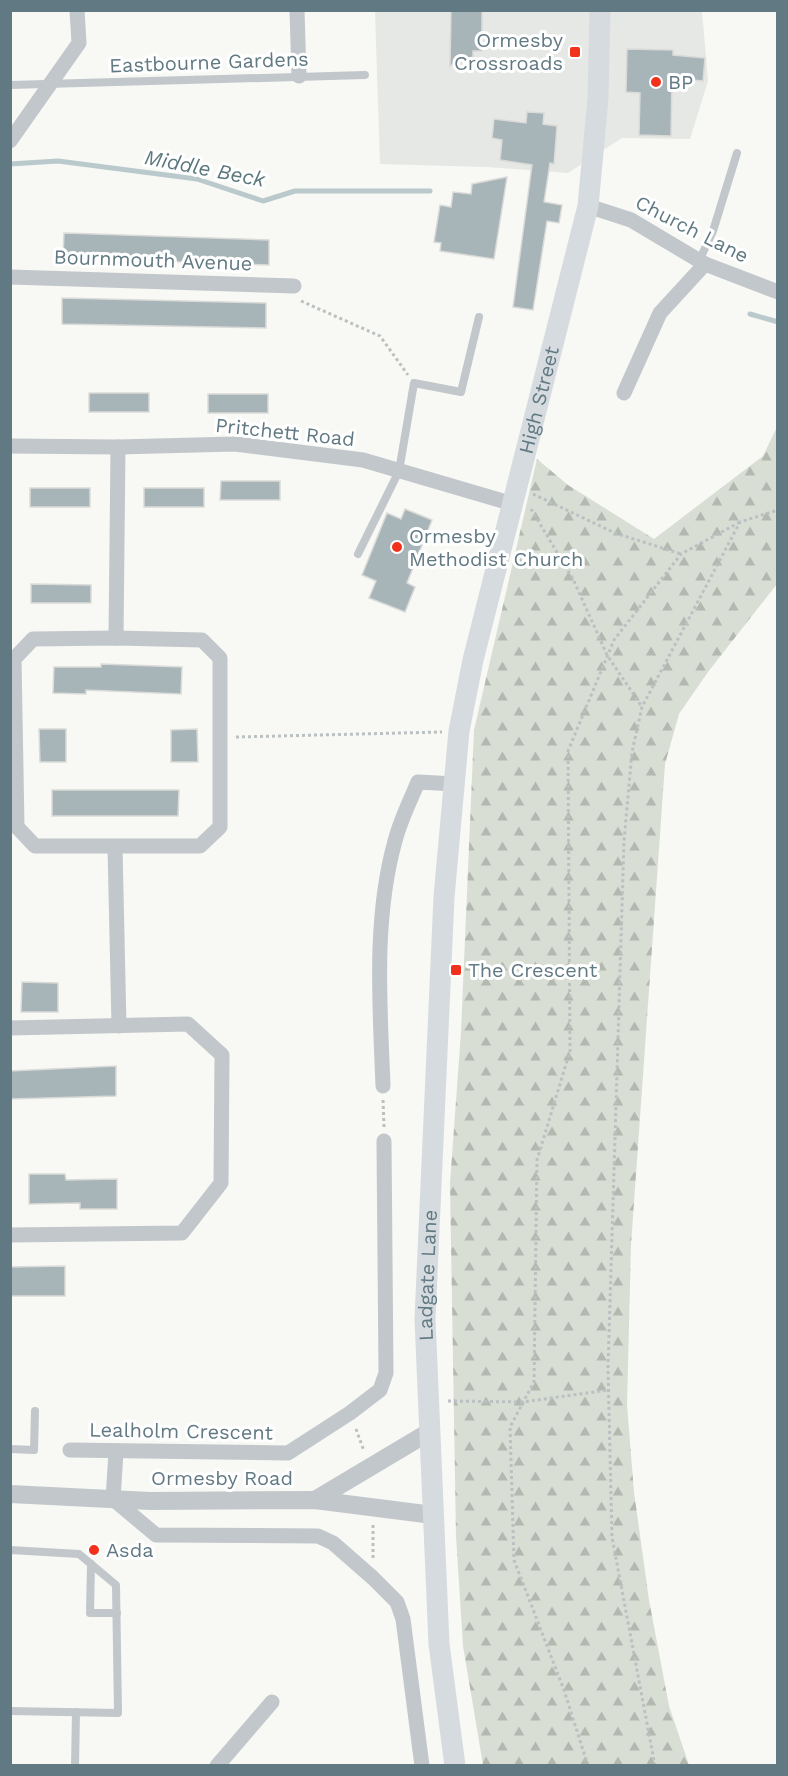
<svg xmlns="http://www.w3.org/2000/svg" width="788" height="1776" font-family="'Work Sans',sans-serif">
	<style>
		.built { fill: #e6e8e6 }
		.forest { fill: url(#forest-firs) }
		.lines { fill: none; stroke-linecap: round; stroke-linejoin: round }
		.stream { stroke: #b9c9cc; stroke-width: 5 }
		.building { fill: #a7b4b8; stroke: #dadad8; stroke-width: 1.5 }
		.path { stroke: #bbc0c2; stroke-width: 3; stroke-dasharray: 3 3; stroke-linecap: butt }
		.service { stroke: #c1c7ca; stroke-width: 8 }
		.minor { stroke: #c1c7ca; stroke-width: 15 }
		.tertiary { stroke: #c1c7ca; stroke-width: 18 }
		.secondary { stroke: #d5dbde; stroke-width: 21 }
		.poi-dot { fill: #f1311c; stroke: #fff; stroke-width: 2 }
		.labels { text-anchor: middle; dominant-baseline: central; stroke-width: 6; stroke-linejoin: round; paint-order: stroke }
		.poi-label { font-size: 20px; fill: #617983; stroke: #fff; text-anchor: start }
		.street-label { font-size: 20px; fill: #617983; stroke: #fff }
		.water-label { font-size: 21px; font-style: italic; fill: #5b787d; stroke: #fff }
	</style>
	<defs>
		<pattern id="forest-firs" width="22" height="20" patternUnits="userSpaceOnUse" patternTransform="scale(1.5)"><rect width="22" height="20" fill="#d9ded4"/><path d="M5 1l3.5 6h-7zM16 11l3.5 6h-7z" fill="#b3b9b1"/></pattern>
	</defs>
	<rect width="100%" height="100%" fill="#f8f8f5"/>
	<polygon class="built" points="375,11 702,11 708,81 690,139 622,138 568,173 486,167 380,164"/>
	<polygon class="forest" points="777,427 777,584 708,672 679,714 665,764 631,1245 627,1405 634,1492 649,1600 669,1706 689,1765 483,1765 463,1646 456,1536 450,1183 461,1032 474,730 537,459 568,485 654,539 763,456"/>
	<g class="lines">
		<g class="stream">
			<polyline points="10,164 58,161 197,179 263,201 295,191 430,191"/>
			<polyline points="750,314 778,322"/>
		</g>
	</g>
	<g class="building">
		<polygon points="451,10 482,10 482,51 473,51 473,57 450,66"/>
		<polygon points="627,49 673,50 673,55 705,58 703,81 672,78 671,136 639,135 640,93 626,92"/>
		<polygon points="527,112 544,113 543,124 557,126 554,164 550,163 544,202 562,205 559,223 547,221 533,310 513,307 532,165 500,160 502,140 492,138 494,119 526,123"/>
		<polygon points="507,177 494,259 440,251 441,243 434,242 440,205 451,207 453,192 471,194 472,184"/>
		<polygon points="64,233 269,240 269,265 63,258"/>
		<polygon points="62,298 266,303 266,328 62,324"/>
		<rect x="89" y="393" width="60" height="19"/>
		<rect x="208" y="394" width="60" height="19"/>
		<polygon points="221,481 280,481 280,500 220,500"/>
		<rect x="30" y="488" width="60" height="19"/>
		<rect x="144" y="488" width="60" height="19"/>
		<polygon points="405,509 432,520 407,583 415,587 405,612 369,598 376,581 362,575 387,513 401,519"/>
		<polygon points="31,584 91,585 91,603 31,603"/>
		<polygon points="101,664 182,667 181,694 86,690 86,694 53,693 54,667 101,667"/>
		<polygon points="39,729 66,729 66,762 40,762"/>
		<polygon points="197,729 198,762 171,762 171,730"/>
		<polygon points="52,790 179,790 178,816 52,816"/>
		<polygon points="22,982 58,983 58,1012 21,1012"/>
		<polygon points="116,1066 116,1096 10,1099 10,1071"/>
		<polygon points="29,1174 65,1174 66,1180 117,1179 117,1209 80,1209 80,1203 29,1204"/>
		<polygon points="65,1266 65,1296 10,1296 10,1267"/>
	</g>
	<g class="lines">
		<g class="path">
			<polyline points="301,301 380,336 408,375"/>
			<polyline points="533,494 615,533 681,554"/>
			<polyline points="531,509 573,579 607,655 642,707"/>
			<polyline points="236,737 442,732"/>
			<polyline points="383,1100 384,1127"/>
			<polyline points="448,1401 523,1402 608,1390"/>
			<polyline points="356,1429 364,1451"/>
			<polyline points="373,1525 373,1558"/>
			<polyline points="588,1766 564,1690 514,1560 510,1427 534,1382 537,1160 570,1051 568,751 614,640 681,554 740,522"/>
			<polyline points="655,1766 612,1537 608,1369 624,841 632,752 642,707 740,522 778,510"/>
		</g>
		<g class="service">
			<polyline points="10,85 365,75"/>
			<polyline points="699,261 713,231 737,153"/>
			<polyline points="358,554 399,471 414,383 461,392 479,317"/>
			<polyline points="10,1449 34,1450 35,1411"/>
			<polyline points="10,1550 79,1554 116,1585 118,1713 10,1711"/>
			<polyline points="91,1564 90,1613 117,1613"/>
			<polyline points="75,1766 76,1712"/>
		</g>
		<g class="minor">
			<polyline points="297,10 299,76"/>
			<polyline points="10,141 79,43 77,10"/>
			<polyline points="588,206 631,220 705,264 778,292"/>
			<polyline points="10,277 294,286"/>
			<polyline points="624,393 660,313 705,264"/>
			<polyline points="10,446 118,447 235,444 363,460 513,504"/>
			<polygon points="116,638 202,640 220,658 220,827 200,846 35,846 17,827 14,659 33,639"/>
			<polyline points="116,638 118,447"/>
			<polyline points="115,847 119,1026"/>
			<polyline points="10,1028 188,1024 222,1055 221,1183 182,1233 10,1235"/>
			<path d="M383 1086C380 1006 373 920 395 841 400 821 410 801 418 782L455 784"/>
			<polyline points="70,1450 288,1453 350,1413 380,1390 386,1373 384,1141"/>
			<polyline points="116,1452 113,1499 156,1535 318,1536 333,1543 373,1578 397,1602 403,1619 422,1766"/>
			<polyline points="217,1766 272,1702"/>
		</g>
		<g class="tertiary">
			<polyline points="10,1494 150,1501 315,1500 433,1515"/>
			<polyline points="315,1500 429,1432"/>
		</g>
		<path class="secondary" id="s1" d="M455 1766 439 1644 425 1319 444 897 459 731 473 660 588 206 598 98 600 10"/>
	</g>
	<g class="poi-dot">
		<rect x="569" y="46" width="12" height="12" rx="3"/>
		<circle cx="656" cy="82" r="6"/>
		<circle cx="397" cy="547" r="6"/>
		<rect x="450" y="964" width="12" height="12" rx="3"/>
		<circle cx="94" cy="1550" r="6"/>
	</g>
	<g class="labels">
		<g class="poi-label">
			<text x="563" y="40" text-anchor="end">Ormesby<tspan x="563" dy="23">Crossroads</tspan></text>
			<text x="668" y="82">BP</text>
			<text x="409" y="536">Ormesby<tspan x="409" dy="23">Methodist Church</tspan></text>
			<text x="468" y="970">The Crescent</text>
			<text x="106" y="1550">Asda</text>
		</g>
		<g class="street-label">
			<text transform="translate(209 62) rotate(-2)">Eastbourne Gardens</text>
			<text transform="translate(692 229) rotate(27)">Church Lane</text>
			<text transform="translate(153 260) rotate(2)">Bournmouth Avenue</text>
			<text stroke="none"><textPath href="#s1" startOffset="1378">High Street</textPath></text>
			<text transform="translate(285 432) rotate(6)">Pritchett Road</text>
			<text stroke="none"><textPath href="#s1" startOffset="492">Ladgate Lane</textPath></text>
			<text transform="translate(181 1431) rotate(1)">Lealholm Crescent</text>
			<text x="222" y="1478">Ormesby Road</text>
		</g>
		<g class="water-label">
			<text transform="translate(205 168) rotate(11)">Middle Beck</text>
		</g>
	</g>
	<rect width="788" height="1776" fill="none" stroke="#617983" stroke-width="24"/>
</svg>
